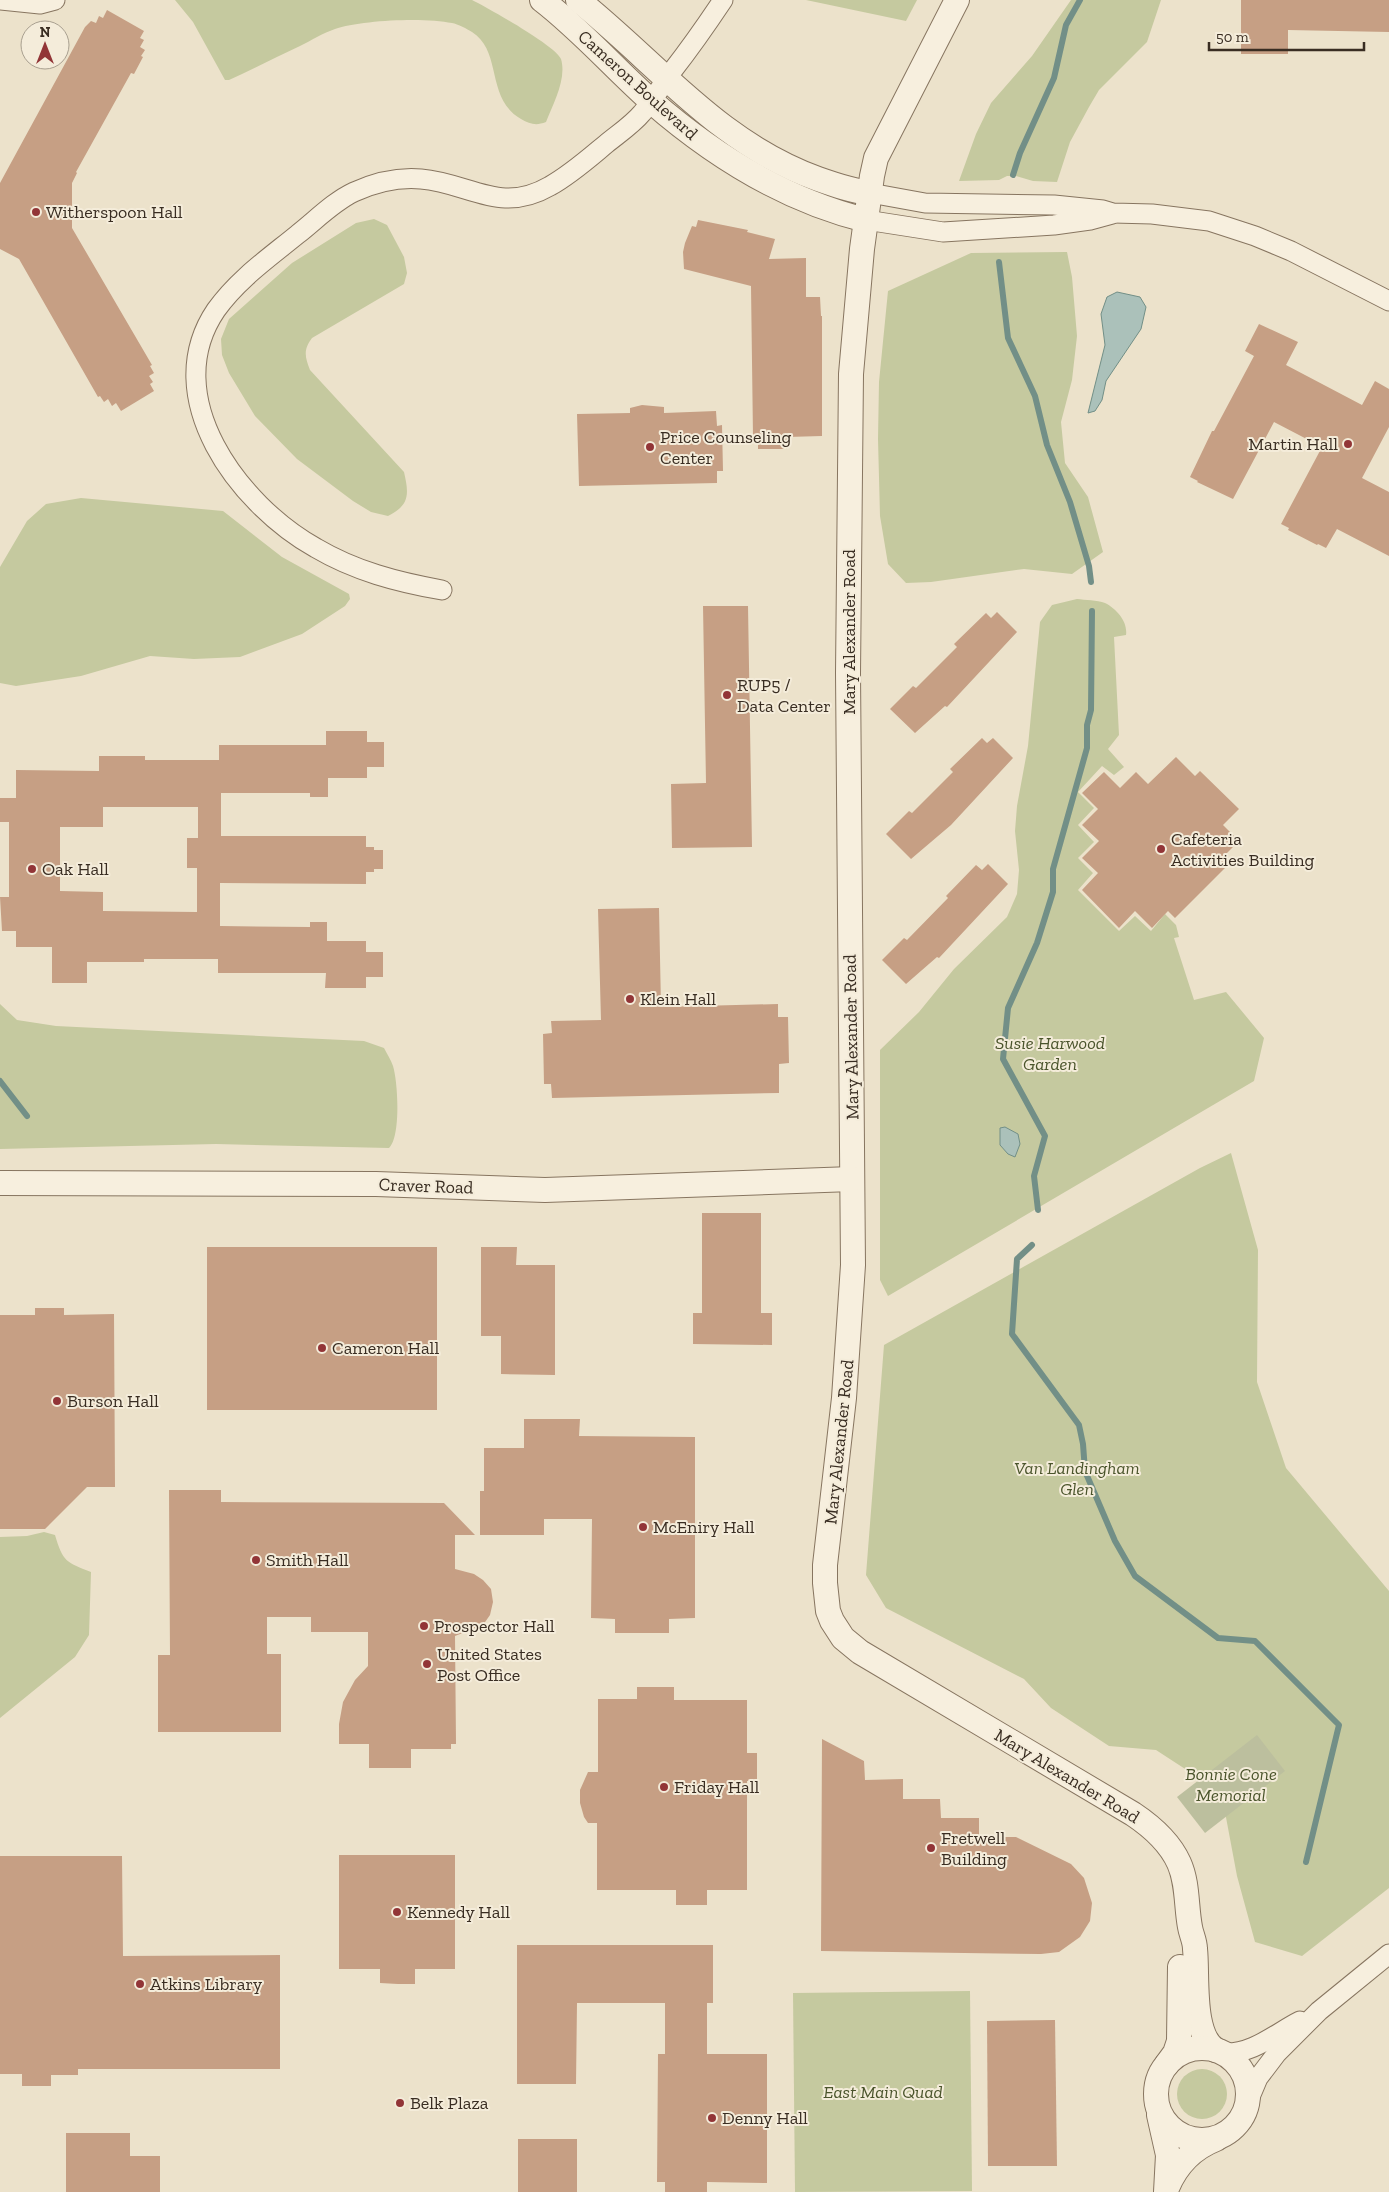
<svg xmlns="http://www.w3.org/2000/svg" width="1389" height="2192" font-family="'Zilla Slab',serif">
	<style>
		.green { fill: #c5c99f }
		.cemetery { fill: #bcbf9e }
		.water { fill: #abc1ba; stroke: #728f87 }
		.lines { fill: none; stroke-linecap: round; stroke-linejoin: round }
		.stream { stroke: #728f87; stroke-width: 6 }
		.building { fill: #c69f84; fill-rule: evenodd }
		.minor-casing { stroke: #877560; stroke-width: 21 }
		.tertiary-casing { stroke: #877560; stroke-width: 26 }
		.minor { stroke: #f7efde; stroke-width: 19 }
		.tertiary { stroke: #f7efde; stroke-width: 24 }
		.poi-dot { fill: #923537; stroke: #f4ecda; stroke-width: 2 }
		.labels { text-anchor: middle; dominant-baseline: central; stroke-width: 4; stroke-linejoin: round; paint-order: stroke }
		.street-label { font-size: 18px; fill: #392d22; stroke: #f4ecda }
		.poi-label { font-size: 18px; fill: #392d22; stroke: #f4ecda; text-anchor: start }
		.park-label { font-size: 18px; font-style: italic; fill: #4a542b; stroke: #f4ecda }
	</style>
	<rect width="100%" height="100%" fill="#ece2cb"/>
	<g class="green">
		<path d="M175 0H472C488 8 556 46 561 59 567 79 553 104 546 122 536 126 530 124 521 119 485 98 503 52 472 32 467 29 458 24 452 23 425 17 360 20 335 29 323 33 312 40 300 46 276 57 253 69 229 80H225L193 22Z"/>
		<polygon points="806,0 917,0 906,21"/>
		<polygon points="1071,0 1161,0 1147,42 1099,90 1089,107 1070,142 1057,182 1033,181 1016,176 1007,176 999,180 959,181 976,134 991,103 1032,56"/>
		<path d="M374 219 387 225 404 257 407 273 404 284 312 338C303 350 305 357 310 370L404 472C409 494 410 505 388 516L371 512 353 501 297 459 255 416 229 373 222 355 221 339 229 319 292 263 356 223Z"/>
		<polygon points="1067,252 1072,277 1077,336 1072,380 1061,422 1065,463 1088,497 1103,552 1072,574 1024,569 931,582 906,583 888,564 880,516 878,439 879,382 888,291 971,253"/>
		<polygon points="81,498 223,511 282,557 349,594 350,599 345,606 302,634 240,657 194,659 150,656 81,676 16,686 0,683 0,567 27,521 46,504"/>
		<path d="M1077 599C1085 600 1097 600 1105 603 1117 609 1128 622 1126 635L1114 637 1119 735 1108 749 1124 767 1114 775 1102 766 1078 792 1094 808 1078 825 1094 842 1078 858 1093 873 1078 890 1119 931 1135 916 1151 931 1165 914 1176 925 1179 937 1174 938 1194 1000 1226 992 1264 1038 1254 1081 888 1296 880 1280V1050L919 1012 954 969 1007 917 1017 894 1019 870 1015 831 1017 806 1028 746 1040 622 1052 605Z"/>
		<path d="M0 1004 17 1020 56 1026 364 1041 384 1048C387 1054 391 1060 393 1066 398 1082 401 1137 389 1148L216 1144 0 1149Z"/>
		<polygon points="1231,1153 1258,1250 1257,1382 1286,1468 1389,1591 1389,1888 1302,1956 1255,1942 1237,1876 1225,1812 1216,1795 1199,1778 1156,1750 1109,1746 1051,1708 1024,1679 886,1608 866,1575 884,1345 1200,1168"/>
		<path d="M44 1532 55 1535C63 1562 66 1562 91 1572L89 1635 75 1657 0 1718V1537L27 1536Z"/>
		<polygon points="970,1991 972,2191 795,2192 793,1993"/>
		<circle cx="1202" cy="2094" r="25"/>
	</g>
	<polygon class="cemetery" points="1257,1735 1285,1771 1205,1833 1177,1797"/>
	<g class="water">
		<polygon points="1117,292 1140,297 1146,307 1141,329 1106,381 1102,400 1095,411 1088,413 1105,345 1101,314 1107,297"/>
		<polygon points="1005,1127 1018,1134 1020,1144 1015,1157 1008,1154 1000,1145 1000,1128"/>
	</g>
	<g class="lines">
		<g class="stream">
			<polyline points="1013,175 1020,153 1054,78 1066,25 1080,0"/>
			<polyline points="999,262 1008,338 1035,396 1047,445 1070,502 1089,566 1091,582"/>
			<polyline points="0,1081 27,1116"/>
			<polyline points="1038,1210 1034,1176 1045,1136 1003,1059 1008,1008 1037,943 1053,892 1053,869 1087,748 1087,725 1091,710 1092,611"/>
			<polyline points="1032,1245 1017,1259 1012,1334 1079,1425 1083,1444 1085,1471 1115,1541 1135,1576 1218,1638 1255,1641 1339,1725 1306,1862"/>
		</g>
	</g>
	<g class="building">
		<polygon points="1241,0 1389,0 1389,32 1288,30 1288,54 1241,54"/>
		<polygon points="107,10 144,31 140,38 144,40 140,47 145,50 141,56 143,57 134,74 131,73 76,172 77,173 72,183 72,228 152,365 150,366 154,373 149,376 153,382 150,384 154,391 121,411 116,403 112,406 108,399 104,402 100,396 98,397 19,259 0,249 0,183 85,27 91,21 96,23 99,16 103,18"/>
		<polygon points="698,220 748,230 747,232 775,239 769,259 806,258 806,297 820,297 821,316 822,316 822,436 787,437 787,449 758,449 758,436 753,437 751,286 684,269 683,252 685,243 692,226 696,227"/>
		<polygon points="1259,324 1298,342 1286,365 1362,405 1375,381 1389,389 1389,427 1362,478 1389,492 1389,556 1337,529 1326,548 1318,544 1317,545 1288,530 1289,528 1281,524 1322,447 1274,422 1233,499 1197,482 1198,481 1190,477 1212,431 1214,431 1254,356 1245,351"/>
		<polygon points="642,405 664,407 664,413 716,411 717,426 722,425 723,471 717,471 717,483 579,486 577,414 630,413 630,408"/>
		<polygon points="703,606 748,606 752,847 672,848 671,784 706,783"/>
		<polygon points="997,612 1017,632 947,707 945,706 915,733 890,709 913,686 916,688 957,647 954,644 986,613 991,618"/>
		<path d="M326 731H367V742H384V767H367V778H328V797H310V793H221V836H366V847H374V850H383V869H374V872H366V884L220 883V926L310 927V922H327V941H366V952H383V977H366V988H325L326 973H218V959H144V962H87V983H52V947H16V931H2L0 897H9V822H0V798H16V770L99 771V756H145V760H219V745H326ZM103 807H198V838H187V868H197V912L103 911V892L60 891V827H103Z"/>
		<polygon points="982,738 987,743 993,738 1013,758 951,825 911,859 886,834 909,811 912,813 953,772 950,769"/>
		<polygon points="1176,757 1195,776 1200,771 1239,809 1223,825 1239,841 1223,857 1229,864 1175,918 1168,911 1152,928 1135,911 1119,928 1082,890 1098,873 1082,858 1099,841 1082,825 1098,809 1082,793 1104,772 1120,788 1136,772 1148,784"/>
		<polygon points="988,864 1008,884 939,958 937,957 906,984 882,960 904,938 907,940 948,898 946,896 976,865 982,870"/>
		<polygon points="659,908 661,1007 778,1004 778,1017 788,1017 789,1063 779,1064 779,1093 552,1098 551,1084 544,1084 543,1034 552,1033 551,1021 601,1020 598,909"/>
		<polygon points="702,1213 761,1213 761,1313 772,1313 772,1345 693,1344 693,1313 702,1313"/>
		<rect x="207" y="1247" width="230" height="163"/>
		<polygon points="481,1247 517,1247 516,1265 555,1265 555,1375 501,1374 501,1336 481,1336"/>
		<polygon points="35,1308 64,1308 64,1315 114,1314 115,1487 87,1487 45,1529 0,1529 0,1315 35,1315"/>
		<polygon points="524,1419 580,1419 579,1436 695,1437 695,1618 669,1619 669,1633 615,1633 615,1619 591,1618 592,1519 544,1519 544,1535 480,1535 480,1491 484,1491 484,1448 524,1448"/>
		<polygon points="169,1490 221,1490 221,1502 444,1503 475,1535 455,1535 455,1569 474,1574 483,1580 491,1589 493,1602 490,1615 483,1625 455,1636 456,1744 451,1744 451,1749 411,1749 411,1768 369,1768 369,1744 339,1744 339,1724 343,1702 355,1680 368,1666 368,1632 311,1632 311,1617 267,1617 267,1654 281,1654 281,1732 158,1732 158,1655 170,1655"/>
		<polygon points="637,1687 674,1687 674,1700 747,1700 747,1753 757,1753 757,1781 747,1781 747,1890 707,1890 707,1905 676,1905 676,1890 597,1890 597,1823 588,1823 584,1817 580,1803 580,1790 588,1772 598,1772 598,1699 637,1699"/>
		<polygon points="822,1739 864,1761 865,1780 903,1779 903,1799 940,1799 941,1818 979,1818 979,1837 1016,1837 1071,1864 1084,1878 1092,1903 1090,1921 1080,1937 1059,1952 1041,1954 821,1951"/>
		<polygon points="339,1855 455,1855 455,1969 415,1969 415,1984 398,1984 380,1983 380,1969 339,1969"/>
		<polygon points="0,1856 122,1856 123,1956 280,1955 280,2069 78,2069 78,2075 51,2075 51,2086 22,2086 22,2074 0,2074"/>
		<polygon points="517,1945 713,1945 713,2003 707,2003 707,2054 767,2054 767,2183 707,2182 707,2192 665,2192 665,2182 657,2182 658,2054 665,2054 665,2003 577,2003 576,2084 517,2084"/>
		<polygon points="1055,2020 1057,2166 988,2166 987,2021"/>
		<polygon points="66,2133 130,2133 130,2156 160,2156 160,2192 66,2192"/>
		<rect x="518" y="2139" width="59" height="53"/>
	</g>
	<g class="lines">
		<defs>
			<g id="minor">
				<polyline points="0,0 40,4 55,0"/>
				<polyline points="870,193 925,203 1054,205 1103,210 1113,213 1152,214 1209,221 1255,236 1291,251 1389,301"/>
				<polyline points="866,220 943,232 1054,225 1090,220 1112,214"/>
				<path d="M442 590C397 582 355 571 316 548 239 505 157 397 216 310 238 279 270 257 298 234 316 220 333 202 354 192 374 183 399 177 421 179 470 183 500 215 550 186 570 175 588 159 606 144 618 134 632 125 642 113 654 100 662 84 673 70 691 47 707 24 723 0"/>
				<path d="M1223 2053C1252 2055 1276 2033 1300 2021"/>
				<polyline points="1247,2104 1258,2078 1277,2053 1319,2011 1389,1954"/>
			</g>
			<g id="tertiary">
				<path d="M542 0C581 30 614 68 651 101 714 156 784 200 866 220"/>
				<path d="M578 0C658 64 718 143 818 179 835 185 852 191 870 193"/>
				<path d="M957 0 876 158 872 176 862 249 851 374 848 673 853 1265 844 1398 825 1565V1583L828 1611 832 1621 843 1638 860 1652 1133 1814C1151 1826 1170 1843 1179 1863 1188 1883 1186 1906 1190 1927 1191 1934 1195 1941 1195 1949 1198 1975 1191 2035 1216 2050"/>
				<polyline points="0,1183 376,1184 545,1190 852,1179"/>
				<circle cx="1202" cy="2094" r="46"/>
				<polyline points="1167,2064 1175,2053 1179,2041 1180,1967"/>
				<polyline points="1159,2115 1168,2155 1166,2192"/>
				<path d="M1167 2188C1176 2166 1193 2148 1216 2139"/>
			</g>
		</defs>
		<use href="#minor" class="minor-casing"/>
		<use href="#tertiary" class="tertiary-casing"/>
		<use href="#minor" class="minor"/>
		<use href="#tertiary" class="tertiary"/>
	</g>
	<g class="poi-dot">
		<circle cx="36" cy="212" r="5"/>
		<circle cx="1348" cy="444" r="5"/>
		<circle cx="650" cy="447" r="5"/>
		<circle cx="727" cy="695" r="5"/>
		<circle cx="1161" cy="849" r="5"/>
		<circle cx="32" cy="869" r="5"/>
		<circle cx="630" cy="999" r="5"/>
		<circle cx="322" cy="1348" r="5"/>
		<circle cx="57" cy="1401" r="5"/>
		<circle cx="643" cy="1527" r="5"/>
		<circle cx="256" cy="1560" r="5"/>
		<circle cx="424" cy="1626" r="5"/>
		<circle cx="427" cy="1664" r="5"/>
		<circle cx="664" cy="1787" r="5"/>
		<circle cx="931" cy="1848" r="5"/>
		<circle cx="397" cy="1912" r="5"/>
		<circle cx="140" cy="1984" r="5"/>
		<circle cx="400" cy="2103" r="5"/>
		<circle cx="712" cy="2118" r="5"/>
	</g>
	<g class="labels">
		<g class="street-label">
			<text transform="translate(638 85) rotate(42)">Cameron Boulevard</text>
			<text transform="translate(849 632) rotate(-90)">Mary Alexander Road</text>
			<text transform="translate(851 1037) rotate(-91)">Mary Alexander Road</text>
			<text transform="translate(426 1186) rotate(2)">Craver Road</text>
			<text transform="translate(839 1442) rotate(-84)">Mary Alexander Road</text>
			<text transform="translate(1067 1776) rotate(31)">Mary Alexander Road</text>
		</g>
		<g class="poi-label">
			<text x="46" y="212">Witherspoon Hall</text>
			<text x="660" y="437">Price Counseling<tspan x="660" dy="21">Center</tspan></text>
			<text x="1338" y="444" text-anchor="end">Martin Hall</text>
			<text x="737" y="685">RUP5 /<tspan x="737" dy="21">Data Center</tspan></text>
			<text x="1171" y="839">Cafeteria<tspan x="1171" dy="21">Activities Building</tspan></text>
			<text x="42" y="869">Oak Hall</text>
			<text x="640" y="999">Klein Hall</text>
			<text x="332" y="1348">Cameron Hall</text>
			<text x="67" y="1401">Burson Hall</text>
			<text x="653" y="1527">McEniry Hall</text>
			<text x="266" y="1560">Smith Hall</text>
			<text x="434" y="1626">Prospector Hall</text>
			<text x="437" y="1654">United States<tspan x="437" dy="21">Post Office</tspan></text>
			<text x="674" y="1787">Friday Hall</text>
			<text x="941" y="1838">Fretwell<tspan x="941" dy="21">Building</tspan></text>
			<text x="407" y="1912">Kennedy Hall</text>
			<text x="150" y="1984">Atkins Library</text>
			<text x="410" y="2103">Belk Plaza</text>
			<text x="722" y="2118">Denny Hall</text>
		</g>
		<g class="park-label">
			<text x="1050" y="1043">Susie Harwood<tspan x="1050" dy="21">Garden</tspan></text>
			<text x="1077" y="1468">Van Landingham<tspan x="1077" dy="21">Glen</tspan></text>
			<text x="1231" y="1774">Bonnie Cone<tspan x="1231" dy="21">Memorial</tspan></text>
			<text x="883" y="2092">East Main Quad</text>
		</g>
	</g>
	<g transform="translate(45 45)"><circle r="24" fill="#f4ecda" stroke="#a9a090"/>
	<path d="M0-4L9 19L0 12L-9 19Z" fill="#923537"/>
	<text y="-8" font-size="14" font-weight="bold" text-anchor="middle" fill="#392d22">N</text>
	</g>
	<path d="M1209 42v8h155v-8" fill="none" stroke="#392d22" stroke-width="2.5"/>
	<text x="1216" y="42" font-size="15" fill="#392d22" stroke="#f4ecda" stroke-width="4" paint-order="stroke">50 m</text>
</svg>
